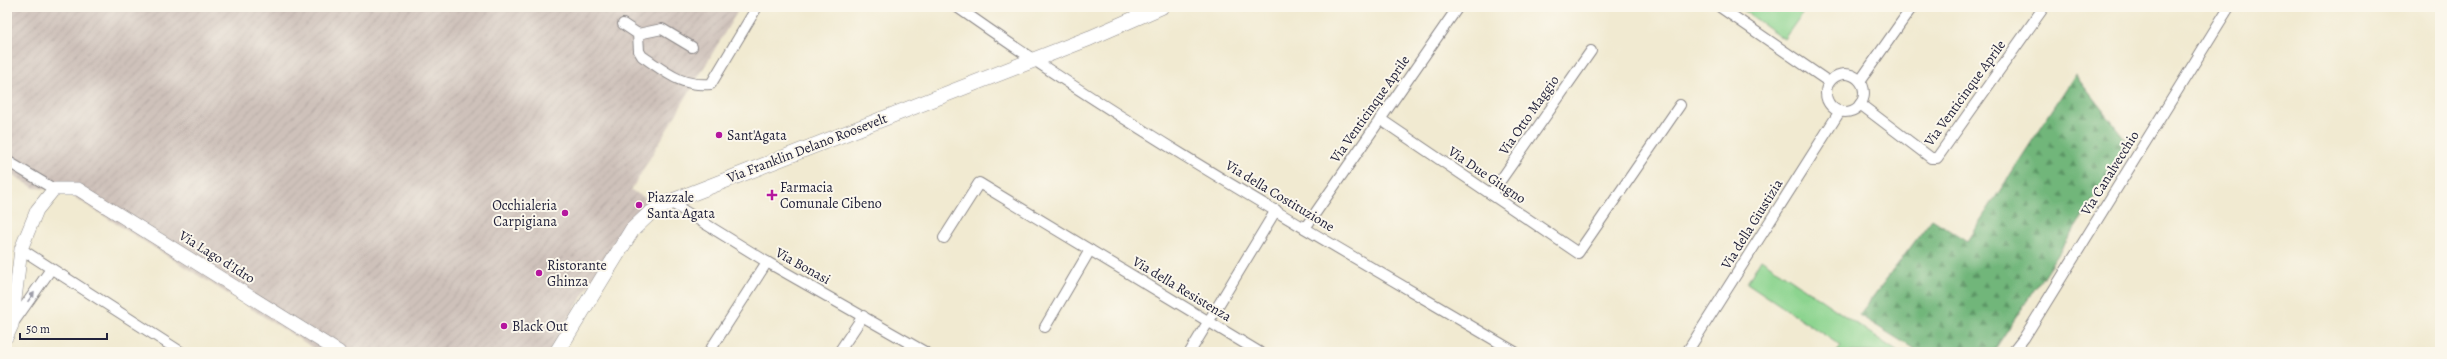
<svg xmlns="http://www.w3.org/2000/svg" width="2447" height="359" font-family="Alegreya,serif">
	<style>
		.industrial { fill: url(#industrial-furrows) }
		.forest { fill: url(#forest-firs); stroke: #4a6c5a }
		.park { fill: #8cd48f; stroke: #577b65 }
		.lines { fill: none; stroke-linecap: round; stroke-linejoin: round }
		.minor-casing { stroke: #8a8686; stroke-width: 12 }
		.tertiary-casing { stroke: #8a8686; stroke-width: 14 }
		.secondary-casing { stroke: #8a8686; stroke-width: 16 }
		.minor { stroke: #fff; stroke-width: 10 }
		.tertiary { stroke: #fff; stroke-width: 13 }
		.secondary { stroke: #fff; stroke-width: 15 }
		.oneway { fill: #9c9ca7 }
		.poi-dot { fill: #b5179e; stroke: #fbf7ec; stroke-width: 1.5 }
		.labels { text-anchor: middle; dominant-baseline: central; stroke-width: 4; stroke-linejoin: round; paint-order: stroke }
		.street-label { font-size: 14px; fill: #22223b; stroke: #fbf7ec }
		.poi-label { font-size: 14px; fill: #22223b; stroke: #fbf7ec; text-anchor: start }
	</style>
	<defs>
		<pattern id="industrial-furrows" width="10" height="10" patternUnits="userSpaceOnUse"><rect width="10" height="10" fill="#cec1ba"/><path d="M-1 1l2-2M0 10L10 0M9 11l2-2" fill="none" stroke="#b1a6a1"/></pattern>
		<pattern id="forest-firs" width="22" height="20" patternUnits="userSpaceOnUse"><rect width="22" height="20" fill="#71b67a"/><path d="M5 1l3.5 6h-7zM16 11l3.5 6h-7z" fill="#5c9465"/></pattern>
	</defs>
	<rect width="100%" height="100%" fill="#fbf7ec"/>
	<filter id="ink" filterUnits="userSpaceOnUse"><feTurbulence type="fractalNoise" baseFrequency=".025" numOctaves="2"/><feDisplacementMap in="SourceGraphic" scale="8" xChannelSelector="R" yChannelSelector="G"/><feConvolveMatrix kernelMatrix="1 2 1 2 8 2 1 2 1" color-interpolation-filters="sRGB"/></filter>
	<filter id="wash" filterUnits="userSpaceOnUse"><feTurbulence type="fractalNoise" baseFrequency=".012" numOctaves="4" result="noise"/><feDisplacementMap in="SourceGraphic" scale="16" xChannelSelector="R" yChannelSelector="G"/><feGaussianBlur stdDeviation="0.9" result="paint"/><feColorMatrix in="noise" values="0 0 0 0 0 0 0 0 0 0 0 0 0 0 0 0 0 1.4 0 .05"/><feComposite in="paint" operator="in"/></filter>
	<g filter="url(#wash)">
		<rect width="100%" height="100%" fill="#f1ead1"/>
		<polygon class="industrial" points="7,7 740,7 631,190 656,204 620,233 549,352 320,352 58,187 54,189 34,188 7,171"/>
		<polygon class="forest" points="2075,75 2130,145 1993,352 1919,352 1859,315 1932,219 1967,241"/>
		<g class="park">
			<polygon points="1739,7 1807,7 1784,39"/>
			<polygon points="1761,259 1898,352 1837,352 1841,346 1747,283"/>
		</g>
	</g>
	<g filter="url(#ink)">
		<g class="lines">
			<defs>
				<g id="minor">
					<path d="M957 7C1135 133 1327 241 1515 352"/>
					<polyline points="1720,7 1829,82"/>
					<path d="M623 24 638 34 639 51 642 56C666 72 681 87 711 84L757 7"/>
					<polyline points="638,34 662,29 692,47"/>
					<circle cx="1845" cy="93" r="19"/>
					<polyline points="1860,81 1912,7"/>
					<polyline points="1860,104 1931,158 1937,158 2044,7"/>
					<polyline points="1380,119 1578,253 1680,105"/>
					<polyline points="7,161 54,189"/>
					<polyline points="1491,194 1591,51"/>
					<polyline points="670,202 767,262 925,352"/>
					<polyline points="1305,228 1458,7"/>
					<polyline points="944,238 979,183 1259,352"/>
					<polyline points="21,249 181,352"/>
					<polyline points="13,323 51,269"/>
					<polyline points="1045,327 1090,250"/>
					<polyline points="709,352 767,262"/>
					<polyline points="839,352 863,316"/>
					<polyline points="1190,352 1276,210"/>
					<polyline points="1687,352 1840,111"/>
					<polyline points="2013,352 2024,338 2229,7"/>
				</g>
				<polyline id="tertiary" points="7,336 12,325 21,249 37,210 54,189 78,189 339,352"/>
				<polyline id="secondary" points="557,352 632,230 649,214 670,202 1090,38 1161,7"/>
			</defs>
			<use href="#minor" class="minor-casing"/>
			<use href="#tertiary" class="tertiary-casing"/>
			<use href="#secondary" class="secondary-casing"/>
			<use href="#minor" class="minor"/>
			<use href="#tertiary" class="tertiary"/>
			<use href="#secondary" class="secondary"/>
		</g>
		<defs><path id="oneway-solid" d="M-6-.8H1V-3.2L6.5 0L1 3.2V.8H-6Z"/></defs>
		<use class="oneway" href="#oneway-solid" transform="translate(31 297) rotate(-55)"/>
	</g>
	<g class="poi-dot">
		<circle cx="719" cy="135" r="4"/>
		<path d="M770 189h4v4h4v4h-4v4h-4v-4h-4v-4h4z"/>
		<circle cx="639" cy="205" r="4"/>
		<circle cx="565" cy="213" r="4"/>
		<circle cx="539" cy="273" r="4"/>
		<circle cx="504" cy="326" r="4"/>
	</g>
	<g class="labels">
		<g class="street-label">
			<text transform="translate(1965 93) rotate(-54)">Via Venticinque Aprile</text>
			<text transform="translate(1370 109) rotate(-55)">Via Venticinque Aprile</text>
			<text transform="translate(1529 115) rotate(-55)">Via Otto Maggio</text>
			<text transform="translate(807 148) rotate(-21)">Via Franklin Delano Roosevelt</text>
			<text transform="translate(2110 173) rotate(-58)">Via Canalvecchio</text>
			<text transform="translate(1487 175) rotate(34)">Via Due Giugno</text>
			<text transform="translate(1280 196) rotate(31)">Via della Costituzione</text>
			<text transform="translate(1752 224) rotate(-58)">Via della Giustizia</text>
			<text transform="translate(217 257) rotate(32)">Via Lago d'Idro</text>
			<text transform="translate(803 266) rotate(29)">Via Bonasi</text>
			<text transform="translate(1182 289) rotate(31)">Via della Resistenza</text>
		</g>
		<g class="poi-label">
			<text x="727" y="135">Sant'Agata</text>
			<text x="780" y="187">Farmacia<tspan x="780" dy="16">Comunale Cibeno</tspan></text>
			<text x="647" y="197">Piazzale<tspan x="647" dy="16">Santa Agata</tspan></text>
			<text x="557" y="205" text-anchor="end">Occhialeria<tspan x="557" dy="16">Carpigiana</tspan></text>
			<text x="547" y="265">Ristorante<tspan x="547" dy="16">Ghinza</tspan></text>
			<text x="512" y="326">Black Out</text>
		</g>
	</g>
	<rect width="2447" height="359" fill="none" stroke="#fbf7ec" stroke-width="24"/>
	<path d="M20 333v6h87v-6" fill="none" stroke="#22223b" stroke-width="2"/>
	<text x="26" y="333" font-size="12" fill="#22223b" stroke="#fbf7ec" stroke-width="3" paint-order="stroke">50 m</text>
</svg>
